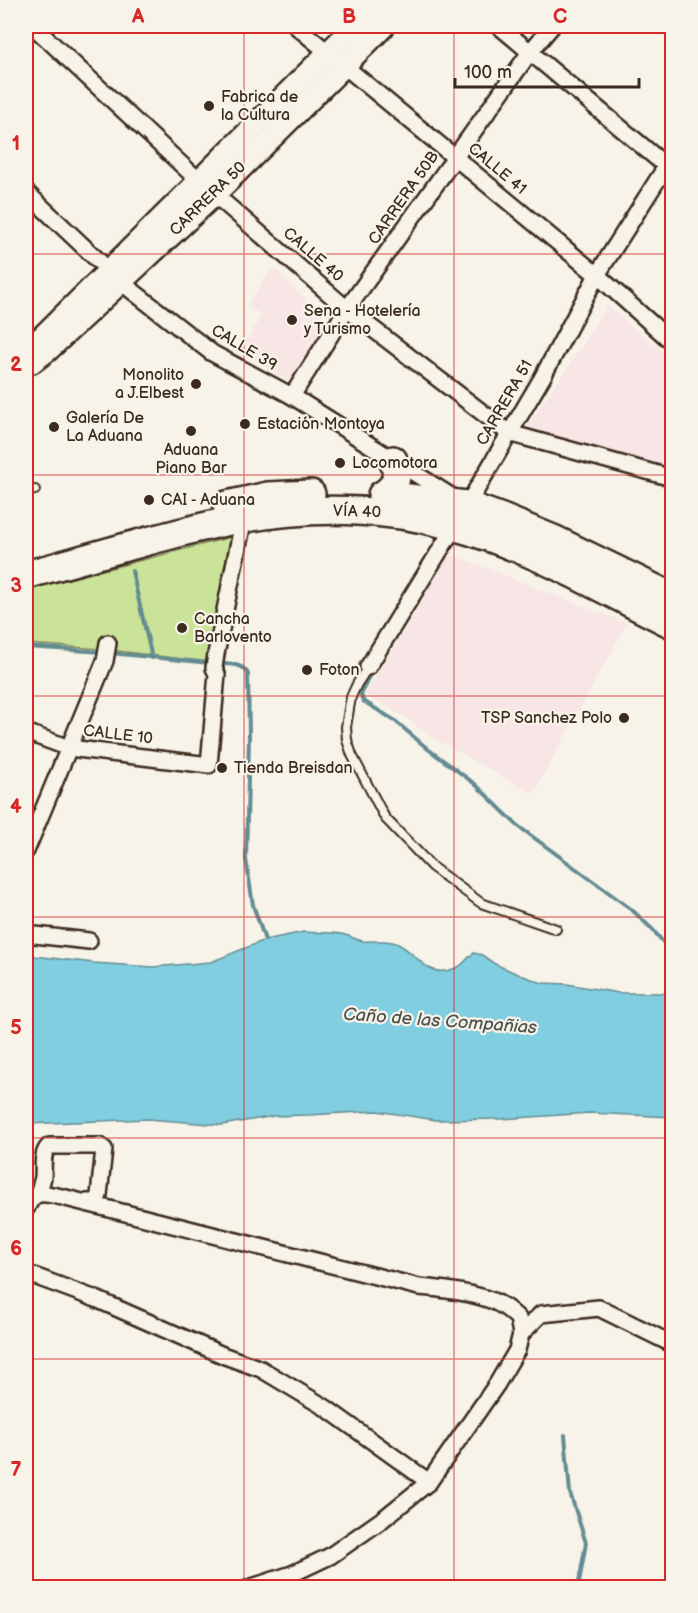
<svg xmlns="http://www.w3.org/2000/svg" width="698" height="1613" font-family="'Balsamiq Sans',sans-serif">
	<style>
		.built { fill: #f8e5e6 }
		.green { fill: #cae399; stroke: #82865c; stroke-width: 1.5 }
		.water { fill: #80cedf; stroke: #648c92; stroke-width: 1.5 }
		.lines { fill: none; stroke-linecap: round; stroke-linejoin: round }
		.stream { stroke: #648c92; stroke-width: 4 }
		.lane-casing { stroke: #3b2a1e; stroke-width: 12 }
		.street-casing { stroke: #3b2a1e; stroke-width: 20 }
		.secondary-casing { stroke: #3b2a1e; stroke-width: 26 }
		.highway-casing { stroke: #3b2a1e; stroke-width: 32 }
		.lane { stroke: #f7f3e8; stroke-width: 8 }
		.street { stroke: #f7f3e8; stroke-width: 15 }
		.secondary { stroke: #f7f3e8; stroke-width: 21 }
		.highway { stroke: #f7f3e8; stroke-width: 27 }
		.grid { fill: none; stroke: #d62828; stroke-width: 1.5; stroke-opacity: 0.55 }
		.poi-dot { fill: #3b2a1e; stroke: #f7f3e8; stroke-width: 2 }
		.labels { text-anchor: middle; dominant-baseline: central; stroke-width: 4.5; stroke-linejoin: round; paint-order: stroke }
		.poi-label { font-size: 16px; fill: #3b2a1e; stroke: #f7f3e8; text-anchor: start }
		.street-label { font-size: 16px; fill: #3b2a1e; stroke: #f7f3e8 }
		.water-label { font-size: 18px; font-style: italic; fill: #4c534e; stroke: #f7f3e8 }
		.neatline { fill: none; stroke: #d62828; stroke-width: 2 }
		.grid-label { font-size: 20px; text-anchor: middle; font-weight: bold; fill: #d62828 }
	</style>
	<rect width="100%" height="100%" fill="#f7f3e8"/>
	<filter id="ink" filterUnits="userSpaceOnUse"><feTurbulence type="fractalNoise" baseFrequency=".0167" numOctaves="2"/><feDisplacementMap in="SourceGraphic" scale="12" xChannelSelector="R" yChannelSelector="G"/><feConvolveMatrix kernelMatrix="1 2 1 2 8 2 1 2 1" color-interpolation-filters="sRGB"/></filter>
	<g filter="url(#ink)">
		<g class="built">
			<polygon points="273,267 331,325 296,376 286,380 240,351 262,315 247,306"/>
			<polygon points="607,305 672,359 672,469 652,466 525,430 543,402 569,366"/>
			<polygon points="450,554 627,623 533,794 430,736 405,717 365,695"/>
		</g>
		<polygon class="green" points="235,536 213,663 102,649 26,644 26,590"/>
		<path class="water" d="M304 932C316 933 329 932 341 934 349 935 356 940 363 941 374 942 386 939 396 943 418 952 426 981 456 968 464 965 467 957 474 953L482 955 495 964 513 972 542 983 567 984 619 993H672V1117L590 1113 501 1119 436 1120 377 1111 309 1115 274 1116 222 1125 148 1119 26 1124V955L94 963 153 967 211 962 265 940Z"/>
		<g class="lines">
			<g class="stream">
				<polyline points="132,571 152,658"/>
				<polyline points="26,647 103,652"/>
				<polyline points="110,653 210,663"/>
				<path d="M217 664C229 664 243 663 248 674L249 738 246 859 253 905 265 940"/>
				<polyline points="368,671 369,676 361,695 363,701 394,720 428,749 475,784 518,826 631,909 653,930 668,948 672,959"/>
				<polyline points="565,1435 570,1493 586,1543 578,1588"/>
			</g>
			<defs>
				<g id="lane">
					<polyline points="26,492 35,490"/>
					<polyline points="368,667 357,684 351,697 346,727 347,740 352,755 385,818 432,867 481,903 556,929"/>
				</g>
				<g id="street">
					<polyline points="33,26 198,180 347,309 509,433 672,478"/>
					<polyline points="296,26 597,275 672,342"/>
					<polyline points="499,26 672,171"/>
					<polyline points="26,192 121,282 212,353 292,396 454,498"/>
					<polyline points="292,396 347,309 530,52 552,26"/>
					<polyline points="368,667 455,526 542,378 597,275 672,157"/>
					<polyline points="26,732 69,748 209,765 217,674 214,668 216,654 242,527 242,518"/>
					<polyline points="26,851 105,661 108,643"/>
					<polyline points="26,934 89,941"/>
					<path d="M39 1193C40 1187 42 1182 43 1177 44 1166 41 1154 49 1146H100L104 1149 99 1195 96 1202H86"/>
					<path d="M26 1209C35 1189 42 1193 62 1197L419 1287C443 1289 482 1293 503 1306 508 1309 513 1314 518 1318L521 1334 517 1350 497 1384 429 1482 383 1519 330 1556 292 1574 249 1588"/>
					<polyline points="26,1273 96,1299 225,1356 261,1369 326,1408 429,1482"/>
					<polyline points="521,1334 541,1314 599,1308 672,1344"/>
				</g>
				<g id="secondary">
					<polyline points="26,347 38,341 355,26"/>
					<polyline points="26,364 32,362 48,350 215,194 384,26"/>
				</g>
				<g id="highway">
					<path d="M382 495C396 487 400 475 393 460"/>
					<polyline points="400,497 466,505 502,518 553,539 672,597"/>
					<polyline points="227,505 268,496 311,494"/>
					<path d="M26 575C66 564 107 552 148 541 179 533 210 524 241 519 310 506 385 507 453 526 531 547 601 589 672 624"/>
				</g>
			</defs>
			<use href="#lane" class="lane-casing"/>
			<use href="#street" class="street-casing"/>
			<use href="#secondary" class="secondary-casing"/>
			<use href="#highway" class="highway-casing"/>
			<use href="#lane" class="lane"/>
			<use href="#street" class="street"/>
			<use href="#secondary" class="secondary"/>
			<use href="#highway" class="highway"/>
		</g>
	</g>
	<path class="grid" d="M244 26V1588M454 26V1588M26 254H672M26 475H672M26 696H672M26 917H672M26 1138H672M26 1359H672"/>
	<g class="poi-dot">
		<circle cx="209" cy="106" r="6"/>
		<circle cx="292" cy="320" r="6"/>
		<circle cx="196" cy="384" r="6"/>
		<circle cx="245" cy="424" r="6"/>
		<circle cx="54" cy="427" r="6"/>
		<circle cx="191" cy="431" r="6"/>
		<circle cx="340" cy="463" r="6"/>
		<circle cx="149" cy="500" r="6"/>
		<circle cx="182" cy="628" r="6"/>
		<circle cx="307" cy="670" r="6"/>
		<circle cx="624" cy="718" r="6"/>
		<circle cx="222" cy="768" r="6"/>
	</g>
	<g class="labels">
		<g class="poi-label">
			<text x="221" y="97">Fabrica de<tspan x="221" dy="18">la Cultura</tspan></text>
			<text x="304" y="311">Sena - Hotelería<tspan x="304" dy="18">y Turismo</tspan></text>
			<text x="184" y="375" text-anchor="end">Monolito<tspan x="184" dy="18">a J.Elbest</tspan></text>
			<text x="66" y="418">Galería De<tspan x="66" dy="18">La Aduana</tspan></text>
			<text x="257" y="424">Estación Montoya</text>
			<text x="191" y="450" text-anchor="middle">Aduana<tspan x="191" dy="18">Piano Bar</tspan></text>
			<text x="352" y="463">Locomotora</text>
			<text x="161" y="500">CAI - Aduana</text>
			<text x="194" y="619">Cancha<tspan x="194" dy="18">Barlovento</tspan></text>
			<text x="319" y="670">Foton</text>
			<text x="612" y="718" text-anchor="end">TSP Sanchez Polo</text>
			<text x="234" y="768">Tienda Breisdan</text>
		</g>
		<g class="street-label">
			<text transform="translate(497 169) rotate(40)">CALLE 41</text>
			<text transform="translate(404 198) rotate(-55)">CARRERA 50B</text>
			<text transform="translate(208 199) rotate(-44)">CARRERA 50</text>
			<text transform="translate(313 255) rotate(41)">CALLE 40</text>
			<text transform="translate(244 348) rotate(31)">CALLE 39</text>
			<text transform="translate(505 403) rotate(-60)">CARRERA 51</text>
			<text transform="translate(357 512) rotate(2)">VÍA 40</text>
			<text transform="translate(118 735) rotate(7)">CALLE 10</text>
		</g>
		<g class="water-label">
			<text transform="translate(440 1021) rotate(4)">Caño de las Compañias</text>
		</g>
	</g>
	<rect width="698" height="1613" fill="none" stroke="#f7f3e8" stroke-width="66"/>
	<path d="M455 78v9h184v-9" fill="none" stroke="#3b2a1e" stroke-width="3"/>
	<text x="464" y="78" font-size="18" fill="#3b2a1e" stroke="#f7f3e8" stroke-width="4.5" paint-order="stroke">100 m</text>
	<rect x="33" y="33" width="632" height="1547" class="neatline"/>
	<g class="grid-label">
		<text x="138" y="23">A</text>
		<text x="349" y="23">B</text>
		<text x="560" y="23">C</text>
		<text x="16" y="150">1</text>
		<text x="16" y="371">2</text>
		<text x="16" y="592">3</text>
		<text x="16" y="813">4</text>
		<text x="16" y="1034">5</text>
		<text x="16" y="1255">6</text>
		<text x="16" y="1476">7</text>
	</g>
</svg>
